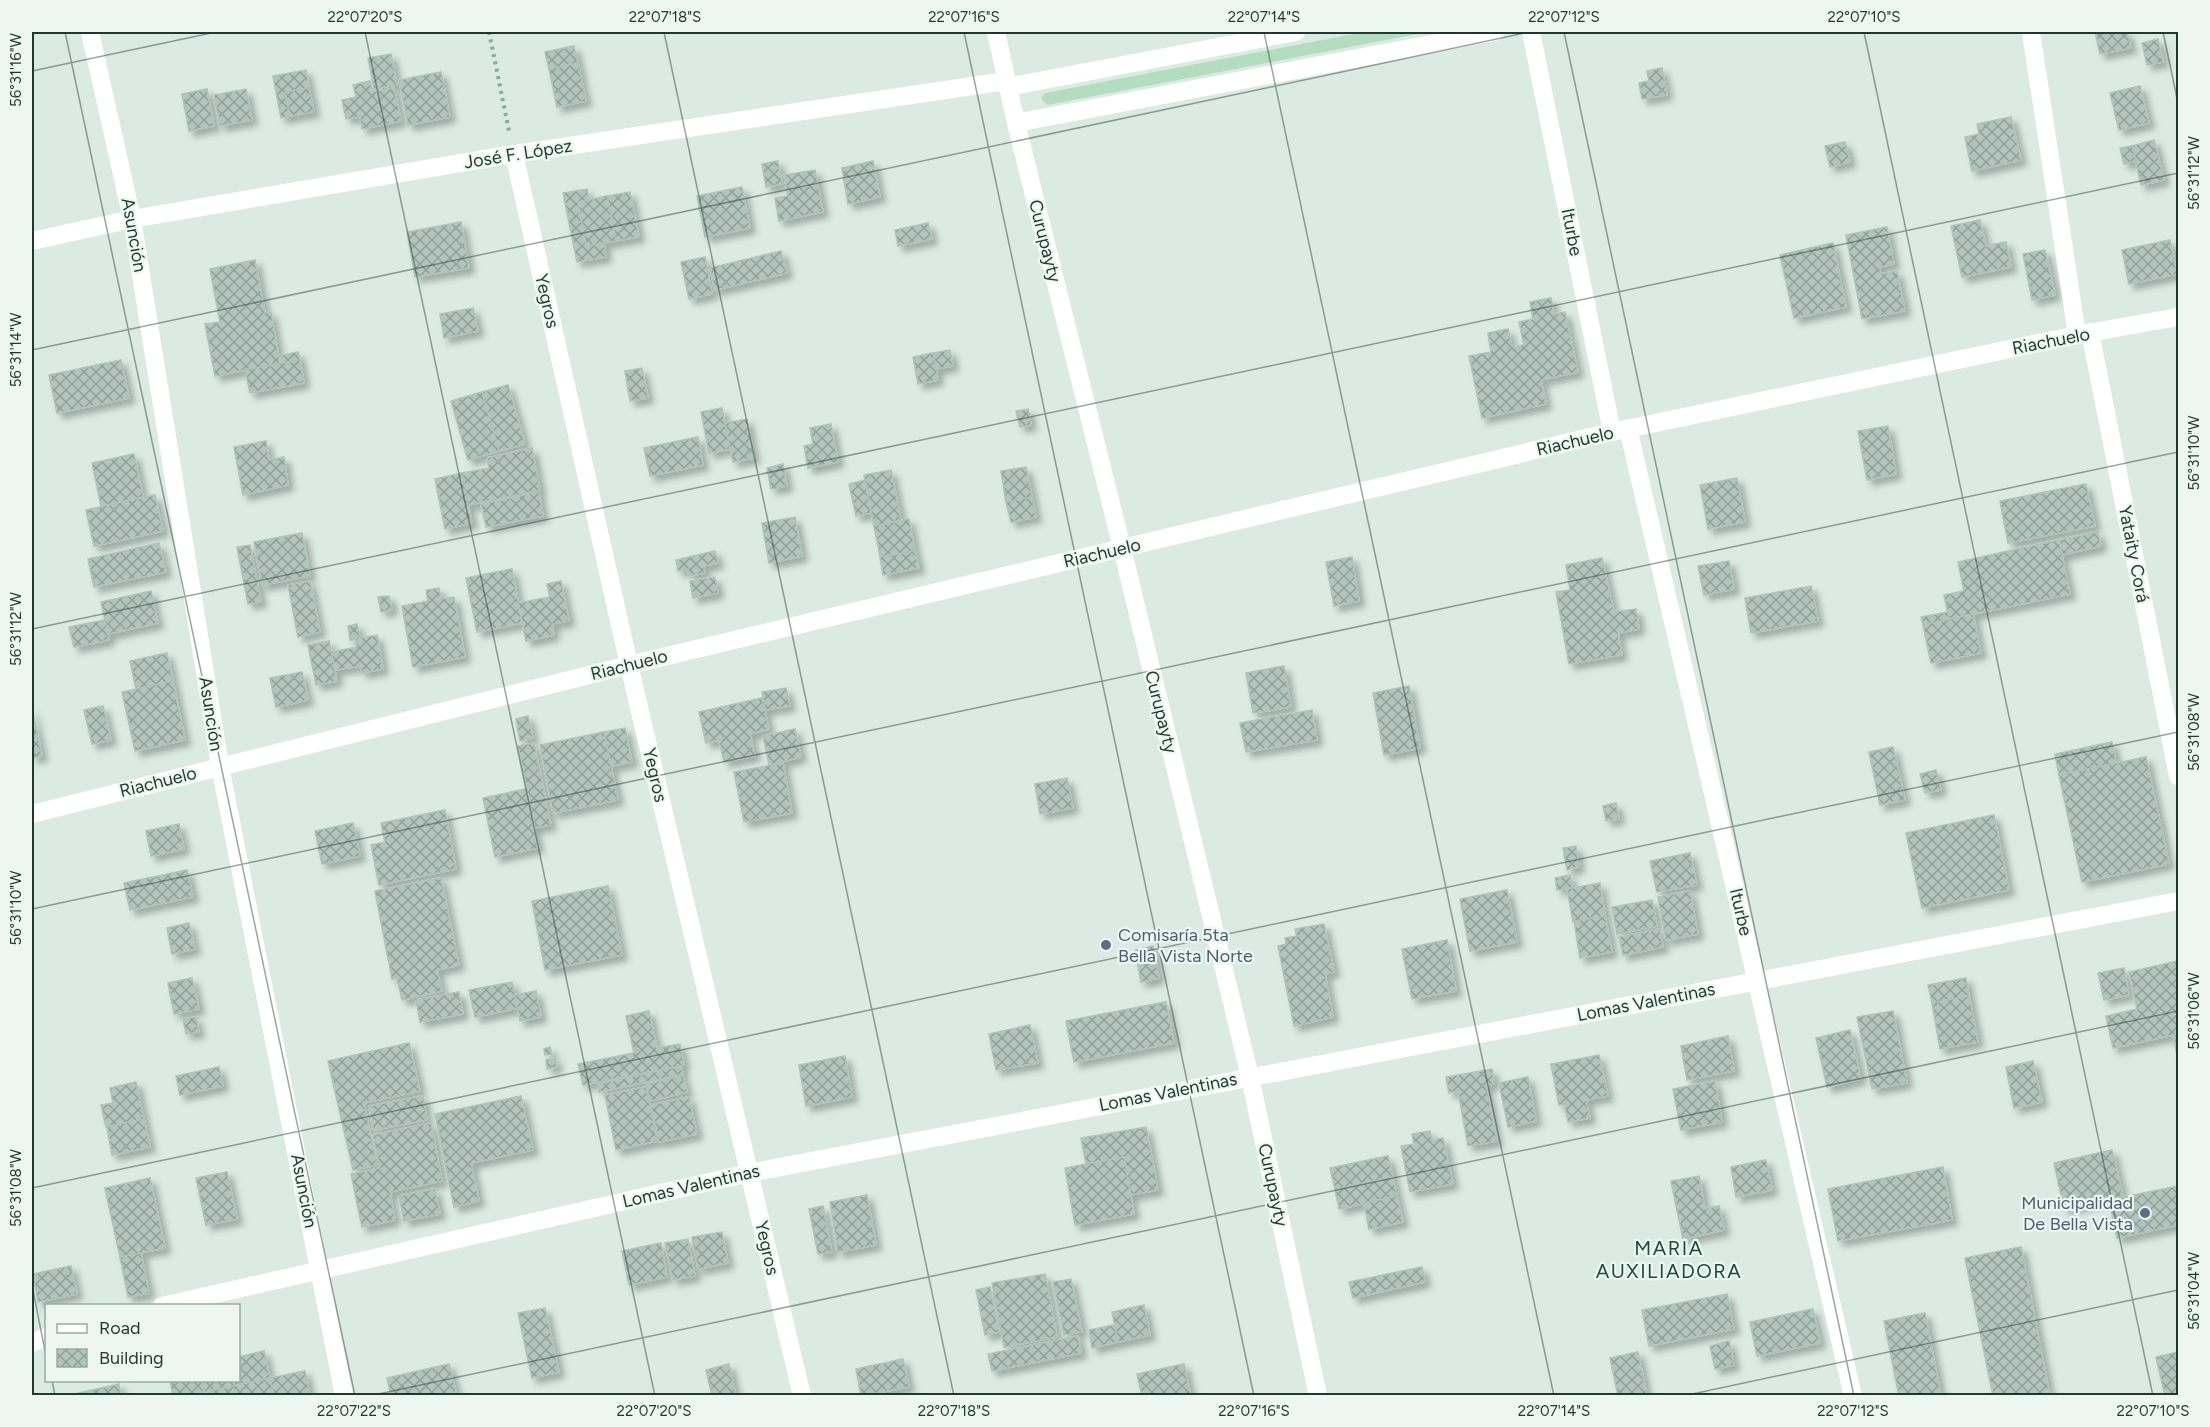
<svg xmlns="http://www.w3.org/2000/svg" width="2210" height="1427" font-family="Figtree,sans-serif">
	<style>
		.green { fill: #b3ddbe }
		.building { fill: url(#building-cross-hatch); stroke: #afc3bb; stroke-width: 1.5; filter: url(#shadow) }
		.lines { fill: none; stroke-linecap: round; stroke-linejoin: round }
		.path { stroke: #7baf9f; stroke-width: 4; stroke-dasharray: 3 4.5; stroke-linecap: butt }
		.minor { stroke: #fff; stroke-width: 18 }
		.ticks { fill: none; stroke: #1e3932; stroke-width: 1.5; stroke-opacity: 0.45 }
		.service-dot { fill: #5c6f8a; stroke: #edf6f1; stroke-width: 2 }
		.labels { text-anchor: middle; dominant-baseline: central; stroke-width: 4.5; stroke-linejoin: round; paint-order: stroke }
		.street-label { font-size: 18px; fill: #1e3932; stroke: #edf6f1 }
		.service-label { font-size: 18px; fill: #4e5e75; stroke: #edf6f1; text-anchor: start }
		.neighbourhood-label { font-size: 20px; letter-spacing: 1.5px; fill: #194c3f; stroke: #edf6f1 }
		.neatline { fill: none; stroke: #1e3932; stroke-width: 2 }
		.ticks-label { font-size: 15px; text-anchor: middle; fill: #1e3932 }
	</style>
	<defs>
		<pattern id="building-cross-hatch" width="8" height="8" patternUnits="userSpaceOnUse" patternTransform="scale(1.5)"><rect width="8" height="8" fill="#b2c4bd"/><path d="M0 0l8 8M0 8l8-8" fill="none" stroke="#90a09a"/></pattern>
		<filter id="shadow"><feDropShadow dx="5.5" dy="5.5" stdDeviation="3" flood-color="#0004"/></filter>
	</defs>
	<rect width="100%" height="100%" fill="#dceae4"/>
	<polygon class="green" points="1364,32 1428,32 1047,105 1041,98 1045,93"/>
	<g class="building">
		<polygon points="2095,32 2127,32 2131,48 2100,54"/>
		<polygon points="2158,39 2163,62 2147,65 2142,43"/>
		<polygon points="574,46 578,63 549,69 545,52"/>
		<polygon points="391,54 397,85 374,89 368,58"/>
		<polygon points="578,63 586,101 557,107 549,69"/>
		<polygon points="1662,68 1667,95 1642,99 1639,83 1649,81 1647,71"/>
		<polygon points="306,70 309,88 285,92 290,116 281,118 273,76"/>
		<polygon points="441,72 450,117 408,125 399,80"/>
		<polygon points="370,81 372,92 394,88 401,121 362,129 360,117 346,119 342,100 356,97 353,85"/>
		<polygon points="2140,86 2149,123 2119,130 2110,93"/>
		<polygon points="309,88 314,112 290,116 285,92"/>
		<polygon points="207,89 214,126 189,131 182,94"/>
		<polygon points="246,89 252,120 220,126 214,95"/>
		<polygon points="2011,117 2021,160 1972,171 1965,137 1979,134 1977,124"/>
		<polygon points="2154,140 2164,180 2141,185 2132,146"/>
		<polygon points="1845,142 1850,162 1830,167 1825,146"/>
		<polygon points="2132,146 2136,161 2124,164 2120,148"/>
		<polygon points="778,161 782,184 766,187 762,164"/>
		<polygon points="873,161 880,197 848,204 842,168"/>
		<polygon points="815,170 823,212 779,221 775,198 788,196 784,175"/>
		<polygon points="742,187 750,228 705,237 697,196"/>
		<polygon points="587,189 589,200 578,202 586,246 604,243 606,257 577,262 563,193"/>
		<polygon points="630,192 639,237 616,241 607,196"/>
		<polygon points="607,196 616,241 586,246 578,202"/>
		<polygon points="1980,220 1986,246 2006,242 2011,267 1962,277 1951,226"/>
		<polygon points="461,222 469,268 415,277 407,232"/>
		<polygon points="928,223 932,239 898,246 895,230"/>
		<polygon points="1887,227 1894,264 1879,267 1881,274 1897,271 1905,311 1862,319 1846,235"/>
		<polygon points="2170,240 2177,274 2129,284 2122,250"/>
		<polygon points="1833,243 1846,307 1794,318 1780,255"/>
		<polygon points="2045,250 2055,295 2032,300 2023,254"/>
		<polygon points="781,251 787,273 715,290 710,268"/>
		<polygon points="705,257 712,294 689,299 681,262"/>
		<polygon points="255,260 265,313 271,312 280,363 215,376 205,324 220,322 210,269"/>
		<polygon points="1551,298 1554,314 1565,312 1578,372 1541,380 1546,404 1482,418 1469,356 1491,352 1488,333 1508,329 1512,347 1524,345 1519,322 1533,319 1530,302"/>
		<polygon points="473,308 478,331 444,338 440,314"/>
		<polygon points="950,350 953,366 936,369 933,353"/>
		<polygon points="298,352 300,360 280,363 279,356"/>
		<polygon points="933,353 938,380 918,384 913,357"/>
		<polygon points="121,360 129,398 57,413 49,375"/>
		<polygon points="300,360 304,383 250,393 245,370"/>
		<polygon points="642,368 648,398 630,401 625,371"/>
		<polygon points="508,385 525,444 499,451 482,392"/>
		<polygon points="482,392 499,451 468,460 451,401"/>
		<polygon points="722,408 730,449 709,453 701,412"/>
		<polygon points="1028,409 1031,425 1020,427 1016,411"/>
		<polygon points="747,419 754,458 733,462 725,423"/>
		<polygon points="831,424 838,462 808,468 804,446 813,444 810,428"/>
		<polygon points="1888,426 1896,474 1867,480 1858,431"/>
		<polygon points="698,437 703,465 650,476 644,448"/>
		<polygon points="266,441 269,460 284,457 288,485 243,495 234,447"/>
		<polygon points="532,448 540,490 468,505 462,473 489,468 487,458"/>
		<polygon points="134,454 143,497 101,506 92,463"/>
		<polygon points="783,464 787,486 771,489 767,468"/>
		<polygon points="1026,467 1032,497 1006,502 1001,471"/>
		<polygon points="891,470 901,520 874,526 864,475"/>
		<polygon points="462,473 472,523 445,529 435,479"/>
		<polygon points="1737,478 1745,522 1708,529 1700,485"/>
		<polygon points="865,480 871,513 856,516 849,484"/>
		<polygon points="2086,484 2095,526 2008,543 2000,501"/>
		<polygon points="539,492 543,516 486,527 481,504"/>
		<polygon points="155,495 163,531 94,546 86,510"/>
		<polygon points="1032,497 1036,517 1011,522 1006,502"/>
		<polygon points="795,517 802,556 769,563 762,523"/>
		<polygon points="909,519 915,551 880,557 874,526"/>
		<polygon points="2098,532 2101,546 2062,555 2059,540"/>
		<polygon points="302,533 310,576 262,585 254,542"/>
		<polygon points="2059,540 2070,594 1949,619 1944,595 1964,591 1958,562"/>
		<polygon points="159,543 166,572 94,587 88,559"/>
		<polygon points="250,545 261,602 248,604 237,547"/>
		<polygon points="715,551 718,563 703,566 705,573 689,576 688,569 678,571 676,560"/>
		<polygon points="915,551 919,568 883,575 880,557"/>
		<polygon points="1352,557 1359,601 1334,606 1326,562"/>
		<polygon points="1602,558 1614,612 1636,609 1639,629 1618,633 1622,655 1569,664 1556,592 1570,590 1566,565"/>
		<polygon points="1729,561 1734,589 1704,595 1698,566"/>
		<polygon points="512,569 522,623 477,632 466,578"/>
		<polygon points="715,577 718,593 693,598 690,581"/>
		<polygon points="310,581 320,632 298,637 288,585"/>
		<polygon points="561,581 569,621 552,624 554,635 526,641 518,603 550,597 547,584"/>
		<polygon points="1811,586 1818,621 1751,633 1745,598"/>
		<polygon points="439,588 441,599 454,597 465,657 413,667 402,606 428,601 426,590"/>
		<polygon points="151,591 158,623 108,634 101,602"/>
		<polygon points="389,596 392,610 381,612 378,597"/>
		<polygon points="1948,612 1949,619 1923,625 1921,617"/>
		<polygon points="1973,614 1981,653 1931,663 1923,625"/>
		<polygon points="105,620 109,640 74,647 69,627"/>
		<polygon points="357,624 360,638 350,640 348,626"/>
		<polygon points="377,635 383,669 362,673 360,666 335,670 331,652 357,647 355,639"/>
		<polygon points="329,641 337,681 316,685 308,645"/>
		<polygon points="167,653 173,681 136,689 130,661"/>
		<polygon points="1284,666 1291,707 1253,713 1246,673"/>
		<polygon points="302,672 308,700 276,707 270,678"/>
		<polygon points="173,681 185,740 135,751 122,692"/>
		<polygon points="1409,686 1420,748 1384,755 1373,693"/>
		<polygon points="786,688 790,706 765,710 762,692"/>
		<polygon points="762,698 769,729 750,734 755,756 724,762 719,740 706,743 699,712"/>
		<polygon points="103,706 111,740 92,744 84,710"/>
		<polygon points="32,708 42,756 32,758"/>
		<polygon points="1312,710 1317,740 1246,752 1240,723"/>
		<polygon points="528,716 533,738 520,741 516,719"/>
		<polygon points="625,728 632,762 611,766 604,732"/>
		<polygon points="795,729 801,757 769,765 763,736"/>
		<polygon points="604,732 618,800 553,813 540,745"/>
		<polygon points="2112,742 2116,763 2059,775 2055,754"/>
		<polygon points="534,743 551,825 535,828 518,746"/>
		<polygon points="1893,747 1905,800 1880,805 1869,752"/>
		<polygon points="2146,757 2169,864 2082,882 2059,775"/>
		<polygon points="783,763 792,813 744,822 734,772"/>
		<polygon points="1936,770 1941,790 1925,793 1920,774"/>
		<polygon points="1067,778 1073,808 1040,814 1035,784"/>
		<polygon points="526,789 538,848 495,857 483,798"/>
		<polygon points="1616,803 1619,819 1606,821 1603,806"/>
		<polygon points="445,810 456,869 379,885 371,845 385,842 381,823"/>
		<polygon points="1994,815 2009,890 1922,908 1906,833"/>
		<polygon points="353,823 360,856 322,864 315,831"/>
		<polygon points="179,824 184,849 151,856 146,831"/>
		<polygon points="1576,846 1579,867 1567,870 1563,848"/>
		<polygon points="1690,853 1697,885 1657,892 1650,861"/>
		<polygon points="187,870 193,897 130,910 124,883"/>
		<polygon points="1570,875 1572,888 1557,890 1555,878"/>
		<polygon points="441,878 459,965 437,970 442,991 402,1000 397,978 392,979 375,891"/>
		<polygon points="1600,883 1605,916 1573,922 1567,889"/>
		<polygon points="608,886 622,955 545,970 532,901"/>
		<polygon points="1507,890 1517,942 1470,951 1460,899"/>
		<polygon points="1690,891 1698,934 1666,940 1658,897"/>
		<polygon points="1652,900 1657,926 1617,934 1612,907"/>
		<polygon points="1605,916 1612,952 1580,958 1574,921"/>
		<polygon points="189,923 195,949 172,954 167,928"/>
		<polygon points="1324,924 1334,972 1325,974 1333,1017 1294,1026 1278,946 1286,944 1285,938 1297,936 1295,929"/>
		<polygon points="1660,929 1663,947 1623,955 1619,937"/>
		<polygon points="1447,940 1456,991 1412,999 1402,949"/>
		<polygon points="1153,946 1159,978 1141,982 1135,950"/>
		<polygon points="2178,961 2178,1034 2113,1048 2106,1016 2137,1009 2129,972"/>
		<polygon points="2124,968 2129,995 2104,1000 2098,973"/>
		<polygon points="192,978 199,1009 174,1014 168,983"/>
		<polygon points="1966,978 1969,996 1932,1003 1928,985"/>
		<polygon points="512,982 518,1008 475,1017 469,990"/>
		<polygon points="536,991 541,1017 520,1021 515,995"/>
		<polygon points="459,992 463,1014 420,1022 416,1000"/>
		<polygon points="1969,996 1978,1042 1940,1049 1932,1003"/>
		<polygon points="1166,1002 1174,1043 1074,1062 1066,1021"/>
		<polygon points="649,1011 657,1048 680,1044 684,1065 583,1085 578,1064 634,1053 626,1016"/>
		<polygon points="1893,1011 1907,1083 1872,1089 1857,1017"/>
		<polygon points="196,1017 199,1032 186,1034 183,1019"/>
		<polygon points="1030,1025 1038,1063 996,1070 989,1034"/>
		<polygon points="1850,1030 1861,1079 1827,1087 1816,1038"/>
		<polygon points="2178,1034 2178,1060 2173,1035"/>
		<polygon points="1728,1036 1734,1071 1687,1080 1681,1046"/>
		<polygon points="409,1043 420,1091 364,1103 377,1165 353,1170 328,1061"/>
		<polygon points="550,1047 552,1054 545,1055 544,1049"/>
		<polygon points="1599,1055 1608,1096 1586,1100 1590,1118 1568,1122 1564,1104 1559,1105 1551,1064"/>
		<polygon points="845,1056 852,1097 806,1106 799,1065"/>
		<polygon points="555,1058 557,1067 547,1069 546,1060"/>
		<polygon points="2033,1061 2042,1102 2014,1108 2006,1067"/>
		<polygon points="681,1066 683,1074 599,1092 598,1084"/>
		<polygon points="219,1067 223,1086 180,1095 176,1076"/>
		<polygon points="1492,1069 1494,1084 1486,1085 1497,1141 1468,1146 1458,1091 1449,1093 1446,1077"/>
		<polygon points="683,1076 687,1092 650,1101 646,1084"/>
		<polygon points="1528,1077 1536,1121 1508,1127 1499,1083"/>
		<polygon points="1715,1081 1722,1122 1681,1130 1673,1089"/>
		<polygon points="136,1082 144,1119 106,1127 101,1105 113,1103 110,1088"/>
		<polygon points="646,1087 657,1141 616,1150 605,1095"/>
		<polygon points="423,1096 427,1120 373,1130 369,1106"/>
		<polygon points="521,1096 533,1150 471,1163 479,1201 454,1207 435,1114"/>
		<polygon points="689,1097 697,1134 659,1142 651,1105"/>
		<polygon points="144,1119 150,1147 112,1155 107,1127"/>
		<polygon points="431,1123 442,1181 390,1192 395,1220 362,1227 351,1174 380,1168 373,1135"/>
		<polygon points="1146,1127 1158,1190 1131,1195 1124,1157 1086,1164 1081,1138"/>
		<polygon points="1430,1131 1432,1140 1443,1138 1453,1184 1410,1192 1401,1146 1414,1144 1412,1134"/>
		<polygon points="2112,1150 2123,1196 2064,1209 2054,1163"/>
		<polygon points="1388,1156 1393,1177 1335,1189 1330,1168"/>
		<polygon points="1124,1157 1134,1214 1075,1225 1065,1168"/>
		<polygon points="1766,1160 1772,1190 1736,1197 1731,1167"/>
		<polygon points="1943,1167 1952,1220 1838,1241 1828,1189"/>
		<polygon points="227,1172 237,1219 206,1225 196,1178"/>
		<polygon points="1699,1176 1705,1209 1719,1206 1724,1230 1683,1239 1671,1181"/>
		<polygon points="1393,1177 1397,1196 1339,1209 1335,1189"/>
		<polygon points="150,1178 165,1248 120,1257 105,1188"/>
		<polygon points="2178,1186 2178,1225 2117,1238 2109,1200"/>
		<polygon points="435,1189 440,1214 404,1221 399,1196"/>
		<polygon points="867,1195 876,1245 838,1252 830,1202"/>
		<polygon points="1397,1196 1403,1222 1369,1229 1364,1203"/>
		<polygon points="823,1206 832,1252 818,1254 809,1209"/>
		<polygon points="722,1232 728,1263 698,1269 692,1237"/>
		<polygon points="688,1239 695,1276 673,1280 665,1243"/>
		<polygon points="661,1243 667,1277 629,1285 622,1251"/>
		<polygon points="2021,1247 2050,1396 1993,1396 1965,1258"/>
		<polygon points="141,1253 149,1293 128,1297 120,1257"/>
		<polygon points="71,1266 77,1294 38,1302 33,1274"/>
		<polygon points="1422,1267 1425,1282 1353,1298 1349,1282"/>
		<polygon points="1045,1274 1057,1337 1004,1347 992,1283"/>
		<polygon points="1071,1279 1082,1332 1064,1335 1053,1282"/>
		<polygon points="990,1287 999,1332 985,1335 976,1290"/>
		<polygon points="1727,1294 1734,1329 1649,1346 1642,1310"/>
		<polygon points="1144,1305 1150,1335 1118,1342 1112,1312"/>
		<polygon points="545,1308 559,1372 532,1378 518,1313"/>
		<polygon points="1813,1309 1820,1343 1757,1356 1750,1322"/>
		<polygon points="1925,1313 1941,1396 1899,1396 1884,1321"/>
		<polygon points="1114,1325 1118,1342 1092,1348 1089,1330"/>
		<polygon points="1078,1336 1081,1353 992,1371 988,1354"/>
		<polygon points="1729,1341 1734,1365 1715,1369 1710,1346"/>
		<polygon points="264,1351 270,1378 204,1392 201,1380 238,1380 238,1357"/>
		<polygon points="1638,1352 1647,1396 1618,1396 1610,1358"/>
		<polygon points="2178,1352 2178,1396 2165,1396 2156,1357"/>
		<polygon points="903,1359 909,1387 861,1396 856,1369"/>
		<polygon points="449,1364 456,1392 442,1396 391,1396 387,1378"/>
		<polygon points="729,1364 736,1396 712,1396 706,1370"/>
		<polygon points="1184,1364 1191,1396 1142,1396 1137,1374"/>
		<polygon points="305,1371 310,1396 274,1396 270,1378"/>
		<polygon points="270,1378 274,1396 209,1396 208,1391"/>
		<polygon points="170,1380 201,1380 204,1394 173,1396"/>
		<polygon points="119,1384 121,1396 76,1396 75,1394"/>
	</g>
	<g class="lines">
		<polyline class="path" points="489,32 509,131"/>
		<g class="minor">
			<polyline points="90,32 132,219 220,766 344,1396"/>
			<polyline points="996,32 1016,123 1122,548 1250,1077 1318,1396"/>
			<polyline points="1531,32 1612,432"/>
			<polyline points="2031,32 2077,335"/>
			<polyline points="1007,87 1296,32"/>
			<polyline points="1016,123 1495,32"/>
			<polyline points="514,154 629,665 802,1396"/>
			<polyline points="32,241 132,219 514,154 1006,81"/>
			<polyline points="2090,332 2178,776"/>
			<polyline points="1628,428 1853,1396"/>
			<polyline points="32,814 629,665 1612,432 2077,335 2178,317"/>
			<polyline points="162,1306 749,1173 2178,901"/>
			<polyline points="32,1343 46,1337"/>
		</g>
	</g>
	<path class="ticks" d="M65 32 355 1396M365 32 655 1396M664 32 954 1396M964 32 1254 1396M1264 32 1554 1396M1564 32 1854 1396M1864 32 2153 1396M2163 32 2178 103M32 71 216 32M32 350 1530 32M32 629 2178 173M32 909 2178 452M32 1188 2178 732M32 1285 46 1356M52 1380 55 1396M369 1396 2178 1011M1683 1396 2178 1290"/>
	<g class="service-dot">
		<circle cx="1106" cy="945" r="6"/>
		<circle cx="2145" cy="1213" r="6"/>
	</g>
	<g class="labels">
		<g class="street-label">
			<text transform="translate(518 154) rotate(-9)">José F. López</text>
			<text transform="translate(1572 232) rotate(79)">Iturbe</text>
			<text transform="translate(134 235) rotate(80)">Asunción</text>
			<text transform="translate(1045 241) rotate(76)">Curupayty</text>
			<text transform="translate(547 301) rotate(77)">Yegros</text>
			<text transform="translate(2051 341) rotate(-11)">Riachuelo</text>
			<text transform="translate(1575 441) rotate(-13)">Riachuelo</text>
			<text transform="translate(1102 553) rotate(-13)">Riachuelo</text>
			<text transform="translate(2134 554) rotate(79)">Yataity Corá</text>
			<text transform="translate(629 665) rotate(-14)">Riachuelo</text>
			<text transform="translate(1161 712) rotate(76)">Curupayty</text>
			<text transform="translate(211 714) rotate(81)">Asunción</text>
			<text transform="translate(655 775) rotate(77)">Yegros</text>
			<text transform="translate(158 782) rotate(-14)">Riachuelo</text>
			<text transform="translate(1741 912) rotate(77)">Iturbe</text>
			<text transform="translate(1646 1002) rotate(-11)">Lomas Valentinas</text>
			<text transform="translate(1168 1092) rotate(-11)">Lomas Valentinas</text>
			<text transform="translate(1273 1185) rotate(78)">Curupayty</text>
			<text transform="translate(691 1186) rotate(-13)">Lomas Valentinas</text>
			<text transform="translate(304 1191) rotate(79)">Asunción</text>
			<text transform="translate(767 1248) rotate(77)">Yegros</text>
		</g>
		<g class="service-label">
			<text x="1118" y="935">Comisaría 5ta<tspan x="1118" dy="21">Bella Vista Norte</tspan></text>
			<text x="2133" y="1203" text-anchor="end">Municipalidad<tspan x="2133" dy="21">De Bella Vista</tspan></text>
		</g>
		<g class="neighbourhood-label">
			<text x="1669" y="1248">MARIA<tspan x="1669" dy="23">AUXILIADORA</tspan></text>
		</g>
	</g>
	<rect width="2210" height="1427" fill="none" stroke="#edf6f1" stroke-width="66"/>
	<rect x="45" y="1304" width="195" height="78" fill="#edf6f1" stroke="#9aaaa5" stroke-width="1.5"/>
	<rect x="57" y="1324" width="30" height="9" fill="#ffffff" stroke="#9aaaa5" stroke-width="1.5"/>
	<text x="99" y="1334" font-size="18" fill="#1e3932">Road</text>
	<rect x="57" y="1349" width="30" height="18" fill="url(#building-cross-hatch)" stroke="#9aaaa5" stroke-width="1.5"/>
	<text x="99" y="1364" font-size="18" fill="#1e3932">Building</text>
	<rect x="33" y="33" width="2144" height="1361" class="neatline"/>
	<g class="ticks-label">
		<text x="365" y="22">22°07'20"S</text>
		<text x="665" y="22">22°07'18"S</text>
		<text x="964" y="22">22°07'16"S</text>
		<text x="1264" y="22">22°07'14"S</text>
		<text x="1564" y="22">22°07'12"S</text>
		<text x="1864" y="22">22°07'10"S</text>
		<text transform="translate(16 70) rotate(-90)" y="5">56°31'16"W</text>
		<text transform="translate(2194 173) rotate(-90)" y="5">56°31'12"W</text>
		<text transform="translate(16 350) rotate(-90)" y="5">56°31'14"W</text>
		<text transform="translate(2194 453) rotate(-90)" y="5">56°31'10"W</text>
		<text transform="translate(16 629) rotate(-90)" y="5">56°31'12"W</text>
		<text transform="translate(2194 732) rotate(-90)" y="5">56°31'08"W</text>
		<text transform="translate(16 908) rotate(-90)" y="5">56°31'10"W</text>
		<text transform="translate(2194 1011) rotate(-90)" y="5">56°31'06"W</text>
		<text transform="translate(16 1188) rotate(-90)" y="5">56°31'08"W</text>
		<text transform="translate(2194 1291) rotate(-90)" y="5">56°31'04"W</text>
		<text x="354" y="1416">22°07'22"S</text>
		<text x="654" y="1416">22°07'20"S</text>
		<text x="954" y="1416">22°07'18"S</text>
		<text x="1254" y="1416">22°07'16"S</text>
		<text x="1554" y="1416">22°07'14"S</text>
		<text x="1853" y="1416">22°07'12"S</text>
		<text x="2153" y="1416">22°07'10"S</text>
	</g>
</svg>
